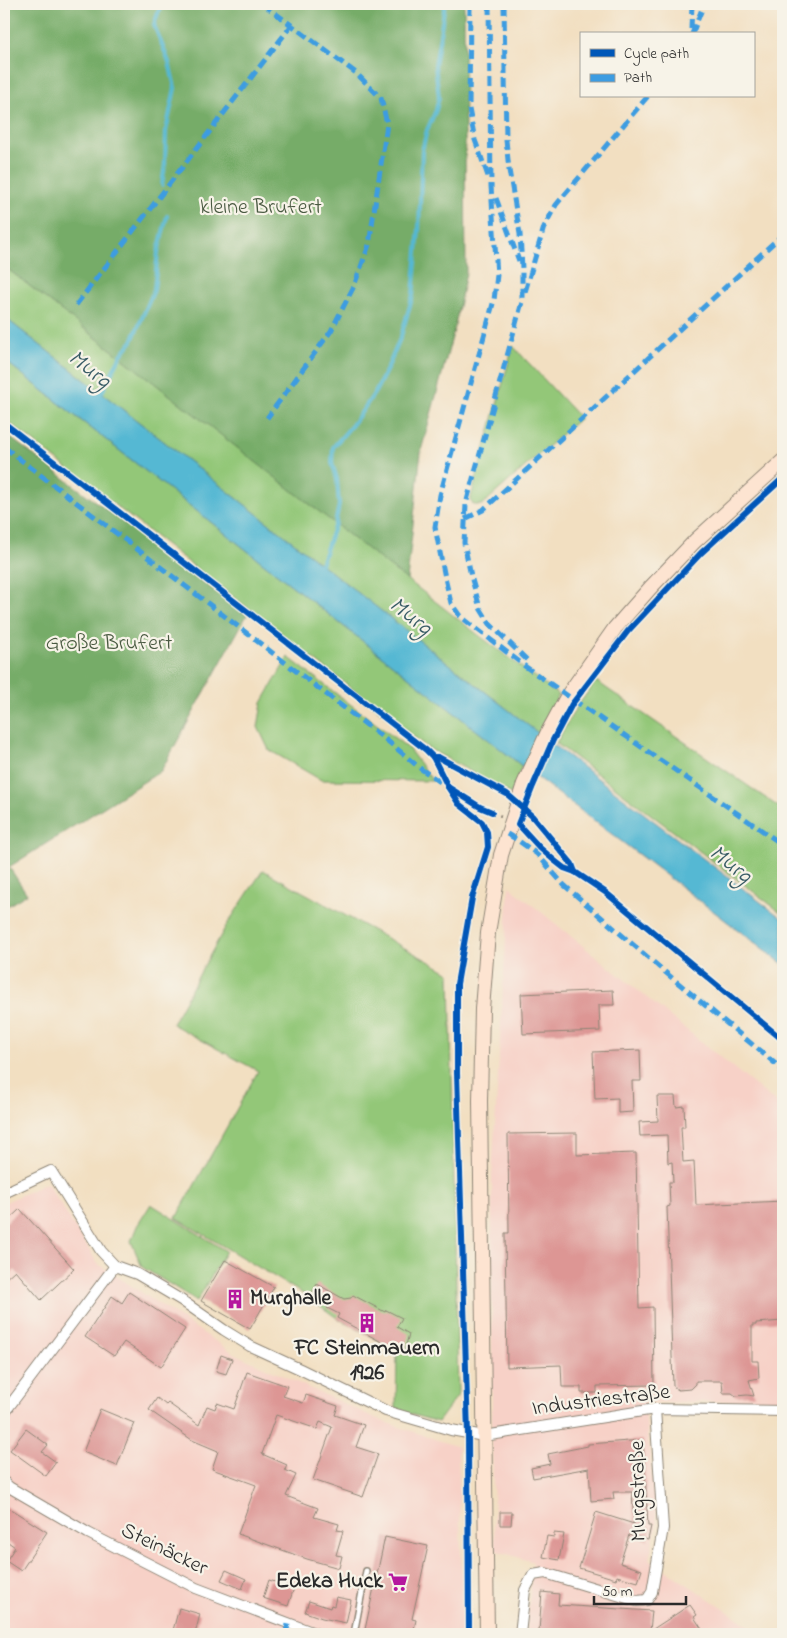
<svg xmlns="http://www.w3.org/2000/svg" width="787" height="1638" font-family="'Indie Flower',sans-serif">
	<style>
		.built { fill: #f7d1c7 }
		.green { fill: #93c778; stroke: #5f7952 }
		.forest { fill: #76ac68; stroke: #506c4a }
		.water { fill: #54b8d3; stroke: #40727f }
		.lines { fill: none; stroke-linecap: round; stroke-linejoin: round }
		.stream { stroke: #54b8d3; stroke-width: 4 }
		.building { fill: #dd9694 }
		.lane-casing { stroke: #8e8576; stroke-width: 8 }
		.street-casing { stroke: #8e8576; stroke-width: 12 }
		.secondary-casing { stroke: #8e8576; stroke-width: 16 }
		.path { stroke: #8e8576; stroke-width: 2.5; stroke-dasharray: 4 4; stroke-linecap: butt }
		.lane { stroke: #fff; stroke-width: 5 }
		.street { stroke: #fff; stroke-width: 10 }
		.secondary { stroke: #fde4d1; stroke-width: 14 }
		.quiet { stroke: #3d9ce1; stroke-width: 5; stroke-dasharray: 10 5; stroke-linecap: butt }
		.cycleway-casing { stroke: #f7f3e8; stroke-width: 9 }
		.cycleway { stroke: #0057b8; stroke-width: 6 }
		.labels { text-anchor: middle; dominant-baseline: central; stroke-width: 4.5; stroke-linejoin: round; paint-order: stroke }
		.park-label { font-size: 22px; fill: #4a5a42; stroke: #f7f3e8 }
		.poi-label { font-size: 22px; font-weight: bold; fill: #2b2b2b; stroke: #f7f3e8; text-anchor: start }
		.street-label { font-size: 22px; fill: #2b2b2b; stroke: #f7f3e8 }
		.water-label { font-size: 24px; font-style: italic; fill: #395c66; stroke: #f7f3e8 }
	</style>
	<rect width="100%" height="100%" fill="#f7f3e8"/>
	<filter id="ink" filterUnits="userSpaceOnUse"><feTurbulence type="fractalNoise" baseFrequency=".02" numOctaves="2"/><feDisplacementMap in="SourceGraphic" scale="10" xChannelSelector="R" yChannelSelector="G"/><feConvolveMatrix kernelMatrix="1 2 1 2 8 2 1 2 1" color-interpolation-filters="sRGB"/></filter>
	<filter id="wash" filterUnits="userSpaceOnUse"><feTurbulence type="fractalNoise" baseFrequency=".0096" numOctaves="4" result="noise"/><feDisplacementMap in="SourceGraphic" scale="20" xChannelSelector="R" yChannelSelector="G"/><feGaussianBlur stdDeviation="1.12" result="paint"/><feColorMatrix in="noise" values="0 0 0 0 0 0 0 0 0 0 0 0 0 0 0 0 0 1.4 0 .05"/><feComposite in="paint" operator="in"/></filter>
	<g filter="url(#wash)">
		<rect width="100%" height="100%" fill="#f2dfc1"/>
		<g class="built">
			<polygon points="509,886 783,1108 783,1400 644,1403 657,1523 649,1559 757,1631 757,1634 526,1634 533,1562 495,1550 492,1443 492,1177"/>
			<polygon points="47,1183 98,1264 235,1354 382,1421 458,1447 463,1634 4,1634 4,1203"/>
		</g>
		<g class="green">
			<polygon points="4,266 481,637 559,695 538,733 4,317"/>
			<polygon points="513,346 580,418 482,505 474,505 470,501"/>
			<polygon points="4,360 522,766 511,794 428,748 4,419"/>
			<polygon points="288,657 408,748 433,781 321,780 269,750 258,727 262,703"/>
			<polygon points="596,681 783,810 783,914 556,743 576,708"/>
			<polygon points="263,870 450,973 458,1395 438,1422 396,1410 397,1350 337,1318 305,1295 176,1218 258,1071 172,1024 226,926"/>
			<polygon points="151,1204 226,1251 197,1301 142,1267 131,1241 137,1226"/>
		</g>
		<g class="forest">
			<polygon points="4,4 464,4 466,273 454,330 421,451 407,580 4,266"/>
			<polygon points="4,433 247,615 161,771 9,867 27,894 4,908"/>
		</g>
		<polygon class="water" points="4,317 538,733 783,919 783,964 522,766 4,360"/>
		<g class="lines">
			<g class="stream">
				<polyline points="161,4 154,25 169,62 175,88 166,131 165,164 162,185"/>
				<polyline points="100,396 121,355 132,341 154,290 158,252 167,216"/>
				<polyline points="318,568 321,564 335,524 339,505 337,479 332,463 333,447 352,425 363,410 375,392 388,367 401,336 413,295 419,229 422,151 427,130 436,110 439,97 435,66 445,4"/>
			</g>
		</g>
		<g id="blocks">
			<g class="building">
				<polygon points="613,990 614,1005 599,1005 600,1031 523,1034 521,994"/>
				<polygon points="640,1050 641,1081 632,1081 633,1112 618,1113 618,1098 595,1099 593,1052"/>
				<polygon points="657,1096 675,1096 676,1107 684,1106 685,1127 681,1127 683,1162 694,1161 696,1205 783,1201 783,1321 756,1323 756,1325 752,1325 752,1361 758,1361 759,1378 749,1380 754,1396 747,1395 736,1396 732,1393 723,1393 722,1381 696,1381 696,1384 691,1389 678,1390 673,1386 667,1207 670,1206 669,1182 673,1182 672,1162 668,1163 667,1135 640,1136 639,1122 658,1121"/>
				<polygon points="577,1133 577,1155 636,1153 639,1308 653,1307 654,1385 597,1386 597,1393 581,1393 581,1387 562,1387 561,1365 507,1367 505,1233 509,1233 508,1134"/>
				<polygon points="20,1209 74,1269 41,1300 15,1270 4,1280 4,1224"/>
				<polygon points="225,1260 274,1287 250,1329 201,1301"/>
				<polygon points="317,1284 344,1299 351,1298 353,1295 385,1312 386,1310 402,1318 397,1327 409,1334 406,1345 402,1353 337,1318 339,1314 327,1308 329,1304 311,1295"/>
				<polygon points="129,1292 185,1329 161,1367 124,1342 114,1356 85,1337 112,1296 122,1303"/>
				<polygon points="221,1355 232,1359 226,1374 216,1371"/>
				<polygon points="247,1372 287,1386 283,1396 303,1403 306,1395 338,1406 335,1415 364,1425 356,1447 378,1454 363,1497 313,1480 332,1427 320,1422 317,1429 276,1415 262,1454 287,1465 285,1470 296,1475 286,1496 318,1508 314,1517 339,1524 337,1530 343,1531 336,1555 342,1556 339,1568 307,1559 238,1534 256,1485 212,1469 218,1451 192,1440 149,1410 157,1398 166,1405 168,1403 199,1425 207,1406 215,1409 217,1403 234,1409"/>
				<polygon points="100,1409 134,1423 117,1466 83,1452"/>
				<polygon points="26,1429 48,1445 42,1452 56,1462 46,1476 10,1450"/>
				<polygon points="643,1440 648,1526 651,1526 648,1540 629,1535 620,1563 642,1570 638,1582 617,1576 616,1579 579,1568 596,1512 634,1524 632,1492 613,1492 614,1499 591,1501 589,1468 533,1478 531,1468 550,1464 548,1454 588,1446 588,1444"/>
				<polygon points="4,1505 47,1532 21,1571 6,1561 15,1547 4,1539"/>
				<polygon points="500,1512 512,1512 511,1525 500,1525"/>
				<polygon points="554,1533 564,1534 559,1560 543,1557 547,1536 554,1537"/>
				<polygon points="385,1537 428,1546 412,1619 416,1620 413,1634 364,1634"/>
				<polygon points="226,1570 246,1579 242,1589 221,1580"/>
				<polygon points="269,1580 294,1588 288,1606 263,1598"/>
				<polygon points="542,1592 559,1594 558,1605 652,1611 650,1631 690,1605 697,1615 694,1617 705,1634 592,1634 539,1631"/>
				<polygon points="336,1597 351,1600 346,1623 322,1618 305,1612 309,1601 330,1608 331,1605 334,1606"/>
				<polygon points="179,1608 200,1614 195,1634 172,1634"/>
			</g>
		</g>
	</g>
	<g filter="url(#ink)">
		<use href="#blocks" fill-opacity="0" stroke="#8e8576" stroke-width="1"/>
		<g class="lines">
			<defs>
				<polyline id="lane" points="354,1634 366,1571"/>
				<g id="street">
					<polyline points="4,1193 51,1171 101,1251 115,1266 137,1274 181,1300 224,1330 250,1346 300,1369 386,1411 451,1430 484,1436 655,1409 783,1411"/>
					<polyline points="4,1413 115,1266"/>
					<polyline points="4,1482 9,1487 88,1533 196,1588 317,1634"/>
					<polyline points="520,1634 525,1590 533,1575 545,1573 637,1601 647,1600 652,1592 663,1528 655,1409"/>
				</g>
				<polyline id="secondary" points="487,1634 480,1101 482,1009 488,933 501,855 524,784 548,732 568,695 615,628 651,587 695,541 783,461"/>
			</defs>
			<use href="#lane" class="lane-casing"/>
			<use href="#street" class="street-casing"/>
			<use href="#secondary" class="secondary-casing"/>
			<polyline class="path" points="492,812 501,816"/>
			<use href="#lane" class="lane"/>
			<use href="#street" class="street"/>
			<use href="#secondary" class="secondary"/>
			<g class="quiet">
				<polyline points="263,4 356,73 381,98 387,124 369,245 354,286 331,331 267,418"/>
				<polyline points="470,4 469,109 475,140 489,179"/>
				<polyline points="489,4 491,186 497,275 494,300 440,495 435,527 445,578 451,603 460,616 526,667 783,845"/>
				<polyline points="504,4 506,140 509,170 520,234 522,268 522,302 466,504 464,543 471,576 480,608 490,624 530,663"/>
				<polyline points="691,29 692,4"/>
				<polyline points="692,34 704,4"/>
				<polyline points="496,198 519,261"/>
				<polyline points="525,292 544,227 556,205 648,96"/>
				<polyline points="76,305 291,26"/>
				<polyline points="4,447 390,743 421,769 445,785"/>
				<polyline points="465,519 483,510 783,234"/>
				<polyline points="507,834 516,839 537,854 564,885 659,967 783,1070"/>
				<polyline points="286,1634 288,1624"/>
			</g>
			<defs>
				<g id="cycleway">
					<polyline points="4,423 426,750 433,757 448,787 480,807 492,812"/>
					<polyline points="783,478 701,553 628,631 572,704 553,740 533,786 518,824 540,848 555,861 564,868 575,872 605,892 783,1040"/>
					<polyline points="433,757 438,757 507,794 532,816 572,864 575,872"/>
					<polyline points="448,787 459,804 482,822 487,832 488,847 472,898 457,984 457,1073 468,1434 469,1634"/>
				</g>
			</defs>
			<use href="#cycleway" class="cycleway-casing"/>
			<use href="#cycleway" class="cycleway"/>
		</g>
	</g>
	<defs>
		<symbol id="building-bare" viewBox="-9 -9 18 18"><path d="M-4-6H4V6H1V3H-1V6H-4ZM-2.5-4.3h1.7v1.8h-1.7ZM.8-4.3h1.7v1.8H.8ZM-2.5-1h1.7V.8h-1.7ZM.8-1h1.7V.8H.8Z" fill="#b5179e" stroke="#f7f3e8" stroke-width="2.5" paint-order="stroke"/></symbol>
		<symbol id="supermarket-bare" viewBox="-9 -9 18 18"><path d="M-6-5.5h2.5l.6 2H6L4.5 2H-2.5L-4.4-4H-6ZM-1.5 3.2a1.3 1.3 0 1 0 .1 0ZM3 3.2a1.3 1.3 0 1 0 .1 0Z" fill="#b5179e" stroke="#f7f3e8" stroke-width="2.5" paint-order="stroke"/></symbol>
	</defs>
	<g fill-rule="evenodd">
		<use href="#building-bare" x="221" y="1285" width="28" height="28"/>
		<use href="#building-bare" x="353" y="1309" width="28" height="28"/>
		<use href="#supermarket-bare" x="384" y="1568" width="28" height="28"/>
	</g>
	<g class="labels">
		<g class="park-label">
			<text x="261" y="208">kleine Brufert</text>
			<text x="109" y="644">Große Brufert</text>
		</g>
		<g class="poi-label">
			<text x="250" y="1299">Murghalle</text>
			<text x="367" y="1349" text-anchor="middle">FC Steinmauern<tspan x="367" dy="25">1926</tspan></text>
			<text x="383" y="1582" text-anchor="end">Edeka Huck</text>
		</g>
		<g class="street-label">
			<text transform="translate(601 1401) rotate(-7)">Industriestraße</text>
			<text transform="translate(639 1491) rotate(-91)">Murgstraße</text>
			<text transform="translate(164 1550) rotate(26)">Steinäcker</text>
		</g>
		<g class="water-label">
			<text transform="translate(89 370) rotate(38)">Murg</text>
			<text transform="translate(410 617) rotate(38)">Murg</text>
			<text transform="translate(730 865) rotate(38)">Murg</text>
		</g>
	</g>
	<rect width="787" height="1638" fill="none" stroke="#f7f3e8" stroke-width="20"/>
	<rect x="580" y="32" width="175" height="65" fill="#f7f3e8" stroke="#a5a39c"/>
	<rect x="590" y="49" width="25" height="8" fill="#0057b8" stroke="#a5a39c"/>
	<text x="624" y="58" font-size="15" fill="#2b2b2b">Cycle path</text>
	<rect x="590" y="74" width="25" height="8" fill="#3d9ce1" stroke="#a5a39c"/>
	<text x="624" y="82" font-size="15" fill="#2b2b2b">Path</text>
	<path d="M594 1596v8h92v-8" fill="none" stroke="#2b2b2b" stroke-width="2.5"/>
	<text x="602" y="1596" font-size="15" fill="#2b2b2b" stroke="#f7f3e8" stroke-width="4" paint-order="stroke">50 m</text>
</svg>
